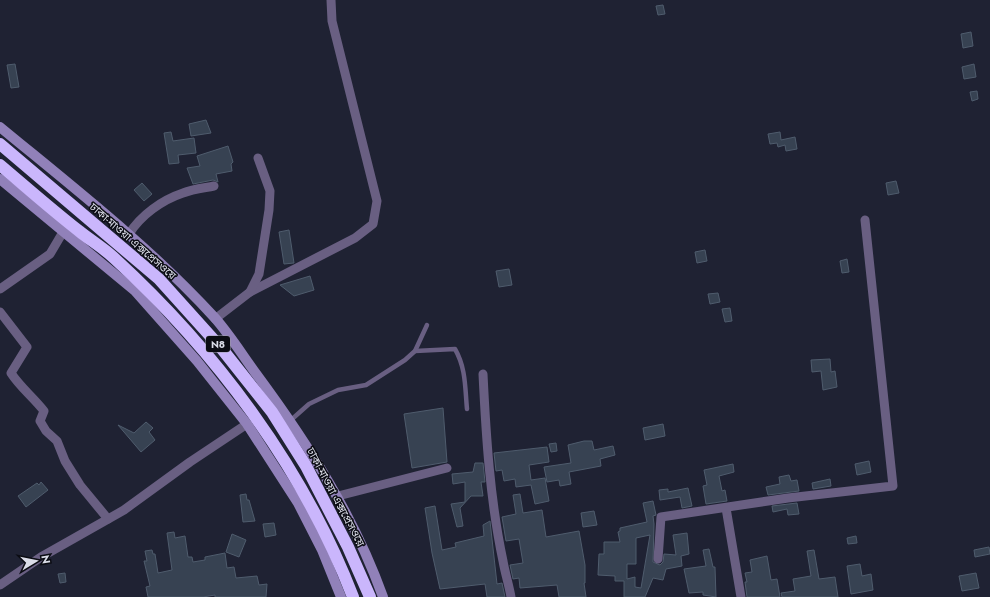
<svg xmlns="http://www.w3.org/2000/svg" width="990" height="597" font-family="Jost,'Noto Sans Bengali',sans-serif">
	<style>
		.building { fill: #374252; stroke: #4f5c6d; fill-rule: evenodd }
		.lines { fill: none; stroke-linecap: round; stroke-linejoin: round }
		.lane { stroke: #695f82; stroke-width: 4.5 }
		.street { stroke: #695f82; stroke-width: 9 }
		.secondary { stroke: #9181b9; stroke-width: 10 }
		.highway { stroke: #cab6fc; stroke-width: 12 }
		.labels { text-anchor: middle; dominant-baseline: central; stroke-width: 3; stroke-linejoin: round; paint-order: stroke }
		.shield { fill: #0b0c13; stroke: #9d9ea8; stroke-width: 1 }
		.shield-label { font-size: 10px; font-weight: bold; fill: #dbdde8 }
		.street-label { font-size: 11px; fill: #dbdde8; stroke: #0b0c13 }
	</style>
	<rect width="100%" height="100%" fill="#1f2233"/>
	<g class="building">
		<polygon points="663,5 665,14 658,15 656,6"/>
		<polygon points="971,32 973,46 963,48 961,34"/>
		<polygon points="15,64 19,87 11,88 7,65"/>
		<polygon points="974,64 976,77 964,79 962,67"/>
		<polygon points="977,91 978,99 972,101 970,92"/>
		<polygon points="206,120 211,133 191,136 189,124"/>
		<polygon points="171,132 173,141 194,138 196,153 178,155 179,163 169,164 164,133"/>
		<polygon points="780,132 781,140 795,137 797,149 786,151 785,145 778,147 777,143 770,144 768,134"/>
		<polygon points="228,146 233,162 231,164 232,171 216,174 218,182 213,180 193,184 187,168 200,166 197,156"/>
		<polygon points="896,181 899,193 888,195 886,183"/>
		<polygon points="142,183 152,194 144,201 134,190"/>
		<polygon points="289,230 294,263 284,264 279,232"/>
		<polygon points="705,250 707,261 697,263 695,252"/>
		<polygon points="847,259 849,272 842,273 840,261"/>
		<polygon points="509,269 512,285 499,287 496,271"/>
		<polygon points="310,276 314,290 294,296 280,285"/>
		<polygon points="718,293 720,302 710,304 708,294"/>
		<polygon points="730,308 732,321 725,322 722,309"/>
		<polygon points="830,359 831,372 835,371 837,387 823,390 821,371 812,372 811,360"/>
		<polygon points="443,408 447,462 412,468 404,414"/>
		<polygon points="146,422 153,428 149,432 155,440 141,452 118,425 134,433"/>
		<polygon points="663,424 665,436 645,440 643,428"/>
		<polygon points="584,441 592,441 594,450 613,446 615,455 600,459 601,466 569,472 571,484 560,486 559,480 547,482 544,467 571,463 568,445"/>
		<polygon points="556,443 557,451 551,452 549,444"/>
		<polygon points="547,447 549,462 529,465 531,480 545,478 549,501 535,504 531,485 516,487 515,479 504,481 502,470 496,471 494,453"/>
		<polygon points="869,461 871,472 857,475 855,464"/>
		<polygon points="475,463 483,463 485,482 481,482 483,496 471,496 460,508 463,526 457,527 451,504 465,502 465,482 453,484 452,474 473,472"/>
		<polygon points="733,464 734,472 719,476 722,491 725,490 727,501 706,504 703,486 707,485 704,470"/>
		<polygon points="789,475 791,481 797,480 799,491 768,495 766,487 780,484 779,477"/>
		<polygon points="830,479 831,486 813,489 812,483"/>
		<polygon points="41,482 48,490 26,507 18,496 37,483 39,485"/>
		<polygon points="688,488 692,506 682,508 680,497 660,500 659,490 668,489 668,492"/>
		<polygon points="246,494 247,500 249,500 255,521 243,522 240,495"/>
		<polygon points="520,494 523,513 542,510 546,537 579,531 585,565 585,583 584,583 586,597 559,597 557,585 520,588 519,578 513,579 510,565 523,563 519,539 506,541 502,517 516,514 513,495"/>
		<path d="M653 501 656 515 653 516 654 524 653 562 660 565 663 562 664 554 676 555 673 535 687 533 689 554 681 556 682 566 666 569 663 580 653 578 645 597H624V581H615V576L598 575 599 554H604V542H620L618 532 620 531V528L647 522 643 503ZM650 535 641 588 635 587V577L627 579V564H636V538Z"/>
		<polygon points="797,503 799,514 788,515 787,509 773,512 772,506"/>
		<polygon points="435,506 442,550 456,547 455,543 484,536 483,525 490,521 497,584 502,583 505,597 487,597 485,584 440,589 432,553 425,508"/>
		<polygon points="594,511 597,525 583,527 581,513"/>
		<polygon points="274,523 276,535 265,537 263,524"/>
		<polygon points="174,532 175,538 185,536 188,557 192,557 193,562 205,560 205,557 225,553 227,568 234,567 236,578 257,576 259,585 267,584 266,597 215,597 215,595 203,597 148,597 146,587 150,586 144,561 147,561 145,551 152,550 153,554 155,554 158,573 172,570 167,533"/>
		<polygon points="232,534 246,540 239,557 226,552"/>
		<polygon points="856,536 857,543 848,544 847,538"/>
		<polygon points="989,547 990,554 975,557 974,550"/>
		<polygon points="709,549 713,567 715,567 716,597 703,595 703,592 689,593 684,569 706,566 703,550"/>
		<polygon points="814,550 819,579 835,577 838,597 782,597 781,593 795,591 793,579 811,576 807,551"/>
		<polygon points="767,556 771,580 777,579 780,597 747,597 745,582 747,582 745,573 752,572 750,560"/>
		<polygon points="860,564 862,576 871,574 873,590 851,594 847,566"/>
		<polygon points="65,573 66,582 60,583 58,574"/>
		<polygon points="976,573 979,588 962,591 959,576"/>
	</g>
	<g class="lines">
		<g class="lane">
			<path d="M415 351 455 349C466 368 465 388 467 409"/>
			<polyline points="291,420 309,404 338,390 366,385 405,360 415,351 427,325"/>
		</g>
		<g class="street">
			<path d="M129 234C141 215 162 200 183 193 193 189 204 188 214 186"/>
			<polyline points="0,289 50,254 63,232"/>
			<polyline points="250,292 355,238 373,224 377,201 332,21 331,0"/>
			<path d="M0 312 27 347 11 373C20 387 33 397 44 411L40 421 46 431 57 441 65 461 80 485 108 519"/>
			<polyline points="215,319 250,292 259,274 269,210 270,191 258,158"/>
			<path d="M483 374C486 436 490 500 503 561 505 573 509 585 511 597"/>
			<polyline points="338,496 447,468"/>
			<polyline points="726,508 741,597"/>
			<polyline points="658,559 661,517 788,498 893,486 865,220"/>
			<polyline points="0,585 41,557 124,510 190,462 247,424"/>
		</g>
		<g class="secondary">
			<path d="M0 127C74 188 150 247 215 318 230 335 243 356 257 375 308 444 354 516 383 597"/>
			<polyline points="0,179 135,291 197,361 247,424 298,503 322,550 341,597"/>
		</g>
		<g class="highway">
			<polyline points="0,144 159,279 222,349 272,412 306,466 348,547 370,597"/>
			<path d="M0 165C26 187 52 210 79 231 90 240 102 247 113 257 215 350 303 467 353 597"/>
		</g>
	</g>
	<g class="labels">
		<rect class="shield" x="206" y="336" width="24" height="16" rx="3"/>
		<g class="shield-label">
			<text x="218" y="344">N8</text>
		</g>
		<g class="street-label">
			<text transform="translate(133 241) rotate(41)">ঢাকা-মাওয়া এক্সপ্রেসওয়ে</text>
			<text transform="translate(336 497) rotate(62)">ঢাকা-মাওয়া এক্সপ্রেসওয়ে</text>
		</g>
	</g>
	<g transform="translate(36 561) rotate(80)" stroke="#0b0c13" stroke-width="3" paint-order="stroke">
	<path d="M0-3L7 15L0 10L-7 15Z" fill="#dbdde8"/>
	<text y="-6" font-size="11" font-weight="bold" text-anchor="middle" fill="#dbdde8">N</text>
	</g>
</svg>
